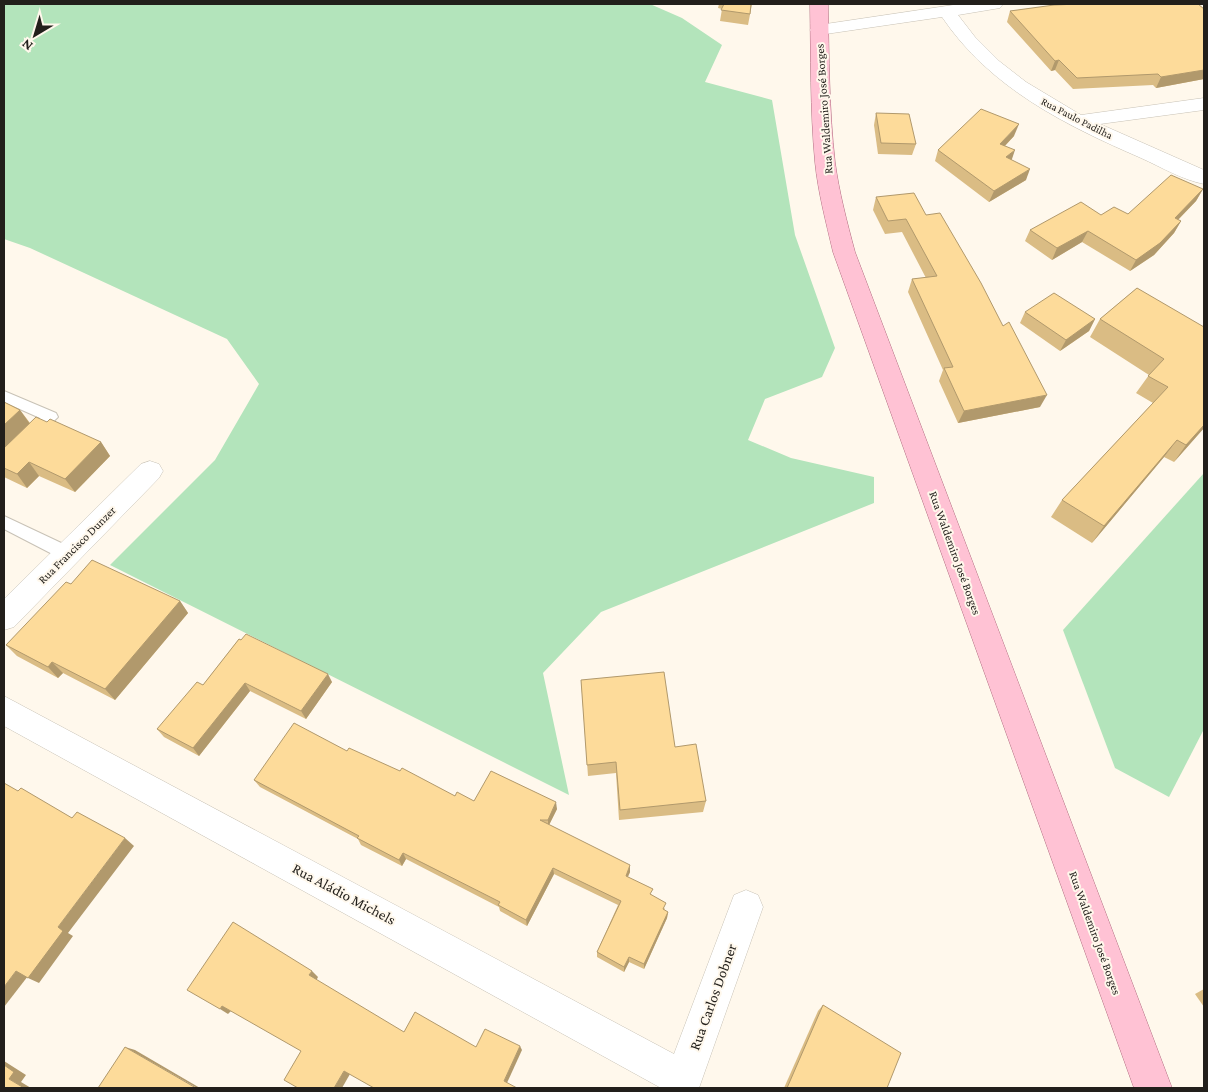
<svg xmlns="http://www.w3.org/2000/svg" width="1208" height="1092" font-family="'Crimson Pro',serif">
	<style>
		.green { fill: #b3e4bb }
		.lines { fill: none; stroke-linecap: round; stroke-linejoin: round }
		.lane-casing { stroke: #c8c2b6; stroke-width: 2 }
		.street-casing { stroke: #c8c2b6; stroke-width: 1 }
		.primary-casing { stroke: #b26e81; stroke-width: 1 }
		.lane { fill: #fff; fill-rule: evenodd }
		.street { fill: #fff; fill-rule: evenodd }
		.primary { fill: #ffc2d4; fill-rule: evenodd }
		.wall { fill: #dabc84 }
		.shaded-wall { fill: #b1996c }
		.building { fill: #fddb9a; stroke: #b1996c }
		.labels { text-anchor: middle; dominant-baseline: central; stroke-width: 4; stroke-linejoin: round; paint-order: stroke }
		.far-street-label { font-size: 11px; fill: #221f1b; stroke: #fff8ec }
		.street-label { font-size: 12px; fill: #221f1b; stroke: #fff8ec }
		.near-street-label { font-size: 15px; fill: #221f1b; stroke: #fff8ec }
	</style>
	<rect width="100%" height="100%" fill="#fff8ec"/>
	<g class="green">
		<polygon points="4,4 650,4 682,18 722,45 705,82 772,100 795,235 835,348 822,377 765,399 748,440 791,458 874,477 874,503 601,612 543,673 569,795 110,565 215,460 259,384 227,339 30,248 4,239"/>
		<polygon points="1204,473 1204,729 1169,797 1115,768 1063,630"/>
	</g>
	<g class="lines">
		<defs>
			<g id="lane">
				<polygon points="4,391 56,413 58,417 9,465 4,467 4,452 40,418 4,402"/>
				<polygon points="4,516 74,549 76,554 74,559 68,561 62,559 4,529"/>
			</g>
			<g id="street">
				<path d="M960 4H1003L1000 8 958 15 975 37 999 61 1026 82 1081 115 1204 98V110L1100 124 1204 170V184C1183 180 1161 167 1141 158 1065 125 990 88 942 17L819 35 813 34 810 30 813 26 819 25Z"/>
				<polygon points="150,461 159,464 163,471 159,478 14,627 4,630 4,599 141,464"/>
				<polygon points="4,696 674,1054 734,895 746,890 758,895 763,907 699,1088 661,1088 4,726"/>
			</g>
			<path id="primary" d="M810 4H828C829 57 829 110 835 162 839 192 847 222 855 252L1172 1088H1134L833 252C826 222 818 192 815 162 810 109 811 56 810 4Z"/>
		</defs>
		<use href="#lane" class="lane-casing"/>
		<use href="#street" class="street-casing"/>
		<use href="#primary" class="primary-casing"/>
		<use href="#lane" class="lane"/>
		<use href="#street" class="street"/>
		<use href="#primary" class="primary"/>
	</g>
	<g class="wall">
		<polygon points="719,4 752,4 748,25 720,21 722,9 718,8"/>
		<polygon points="1064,4 1198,4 1204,9 1204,79 1156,88 1153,85 1073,89 1055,70 1051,71 1007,22 1010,11 1065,4"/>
		<polygon points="876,113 916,144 912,155 878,154 874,125"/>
		<polygon points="1014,136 1005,146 1011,160 1026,180 989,202 935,161 938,150"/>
		<polygon points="1203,189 1196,201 1178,220 1181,221 1174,233 1154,255 1130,271 1082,242 1052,260 1025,241 1030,230 1101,215 1128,214"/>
		<polygon points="876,197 926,215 1040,407 958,423 939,381 943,370 908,292 912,279 926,278 902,232 885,234 873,210"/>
		<polygon points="1137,288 1204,428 1174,462 1164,457 1092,543 1051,517 1062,500 1153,403 1136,393 1149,375 1090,337 1100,319"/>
		<polygon points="1025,312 1095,319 1089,331 1060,351 1020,323"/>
		<polygon points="4,402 20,410 30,423 47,422 101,442 110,456 75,492 39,476 27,488 4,477"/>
		<polygon points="71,584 180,601 188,613 115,700 63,673 58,678 17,656 6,645"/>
		<polygon points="239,639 332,682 306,719 250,691 199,756 164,737 157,729 203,685"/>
		<polygon points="581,680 675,747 706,801 703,812 619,820 616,773 588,776"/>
		<polygon points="347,751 455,796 474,801 557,809 549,825 630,872 628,877 652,895 665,909 664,910 668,912 667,918 644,969 629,962 624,972 597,957 597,952 618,905 554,874 527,926 500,911 499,907 406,859 402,866 361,845 358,839 260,787 254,780"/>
		<polygon points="1204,989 1204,1007 1195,994"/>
		<polygon points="823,1005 887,1088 784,1088 818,1011"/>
	</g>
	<g class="shaded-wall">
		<polygon points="1059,60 1055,70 1051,71 1055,61"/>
		<polygon points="1204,70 1204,79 1156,88 1161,77"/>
		<polygon points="1019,124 1014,136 996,155 1000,144"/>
		<polygon points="1015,150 1011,162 1006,157"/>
		<polygon points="1030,169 1026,180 989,202 994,191"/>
		<polygon points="1203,189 1196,201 1168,230 1175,218"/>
		<polygon points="1181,221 1174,233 1154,255 1130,271 1136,260"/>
		<polygon points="1088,231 1082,242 1052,260 1057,248"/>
		<polygon points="1095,319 1089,331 1060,351 1066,340"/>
		<polygon points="1047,395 1040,407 958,423 964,411"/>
		<polygon points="20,410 30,424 4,450 4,425"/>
		<polygon points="1204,425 1204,428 1174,462 1186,445"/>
		<polygon points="1177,440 1164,457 1092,543 1104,526"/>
		<polygon points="101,442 110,456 75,492 65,479"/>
		<polygon points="29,462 39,476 27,488 17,474"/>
		<polygon points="180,601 188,613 115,700 105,689"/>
		<polygon points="52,662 63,673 58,678 48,667"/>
		<polygon points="328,674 332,682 306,719 301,711"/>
		<polygon points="245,683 250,691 199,756 193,748"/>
		<polygon points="556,802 557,809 548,827 548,820"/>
		<polygon points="125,838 134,846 68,933 73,936 39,983 28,978 58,927"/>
		<polygon points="403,853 406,859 402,866 399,860"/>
		<polygon points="630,865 630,872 625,882 626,876"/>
		<polygon points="553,868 554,874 527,926 526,920"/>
		<polygon points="668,912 667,918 644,969 644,964"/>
		<polygon points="629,957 629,962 624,972 624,967"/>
		<polygon points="16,971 28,976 4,1007 4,987"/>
		<polygon points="312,971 318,977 316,981 309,975"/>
		<polygon points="222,1006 231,1011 228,1014 220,1009"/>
		<polygon points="520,1046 522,1050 506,1085 504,1081"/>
		<polygon points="125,1047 135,1050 200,1088 197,1088"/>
		<polygon points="4,1061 26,1075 21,1082 31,1088 24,1088 9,1079 4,1065"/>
		<polygon points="344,1071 350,1074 342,1088 334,1088"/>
	</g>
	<g class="building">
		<polygon points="724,4 751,4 750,14 721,10"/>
		<polygon points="1079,4 1198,4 1204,9 1204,70 1161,77 1158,74 1077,78 1059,60 1055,61 1010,11 1054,5"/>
		<polygon points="981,109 1019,124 1000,144 1015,150 1006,157 1030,169 994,191 938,150"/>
		<polygon points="876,113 909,114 916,144 881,143"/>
		<polygon points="1171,175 1203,189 1175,218 1181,221 1160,243 1136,260 1088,231 1057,248 1030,230 1081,202 1101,215 1114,207 1128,214"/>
		<polygon points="914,193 926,215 940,213 981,283 1003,326 1009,322 1047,395 964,411 944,368 953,367 912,279 937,276 906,219 888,221 876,197"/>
		<polygon points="1137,288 1204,327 1204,425 1186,445 1177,440 1104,526 1062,500 1168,387 1148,376 1164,359 1100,319"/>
		<polygon points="1054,293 1095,319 1066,340 1025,312"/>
		<polygon points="4,402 20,410 4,425"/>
		<polygon points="36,417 47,422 50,419 101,442 65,479 29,462 17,474 4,468 4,448"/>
		<polygon points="92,560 180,601 105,689 52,662 48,667 6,645 66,582 71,584"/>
		<polygon points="246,634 328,674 301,711 245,683 193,748 157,729 197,682 203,685 239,639 241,640"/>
		<polygon points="664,672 675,747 696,744 706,801 620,810 616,762 587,765 581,680"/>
		<polygon points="294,723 347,751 349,748 400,771 402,768 455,796 457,792 474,801 491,771 556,802 548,820 540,820 630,865 626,876 653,889 650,894 666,903 663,909 668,912 644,964 629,957 624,967 597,952 621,901 553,868 526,920 498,905 500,902 403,853 399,860 357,838 359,836 254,780"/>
		<polygon points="4,783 18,791 21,788 72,818 77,812 125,838 58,927 63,931 28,978 16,971 4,987"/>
		<polygon points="233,922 312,971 309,975 404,1032 415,1012 476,1047 485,1029 520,1046 504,1081 517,1088 374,1088 344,1071 334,1088 298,1088 284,1080 301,1051 222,1006 220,1009 187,990"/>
		<polygon points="823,1005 901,1053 887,1088 787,1088"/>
		<polygon points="125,1047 196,1088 197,1088 98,1088"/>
		<polygon points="4,1065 14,1072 9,1079 24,1088 4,1088"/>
	</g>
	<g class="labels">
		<g class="far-street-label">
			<text transform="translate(1077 118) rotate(27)">Rua Paulo Padilha</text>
		</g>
		<g class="street-label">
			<text transform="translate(824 109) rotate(-94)">Rua Waldemiro José Borges</text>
			<text transform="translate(77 545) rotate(-45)">Rua Francisco Dunzer</text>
			<text transform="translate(955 553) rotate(70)">Rua Waldemiro José Borges</text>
			<text transform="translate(1095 933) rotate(70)">Rua Waldemiro José Borges</text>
		</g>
		<g class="near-street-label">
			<text transform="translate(344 894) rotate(28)">Rua Aládio Michels</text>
			<text transform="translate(713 997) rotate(-70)">Rua Carlos Dobner</text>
		</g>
	</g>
	<rect width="1208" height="1092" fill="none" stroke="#221f1b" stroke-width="10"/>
	<g transform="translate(35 35) rotate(218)" stroke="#fff8ec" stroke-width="4" paint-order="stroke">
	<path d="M0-4L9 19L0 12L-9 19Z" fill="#221f1b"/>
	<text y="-8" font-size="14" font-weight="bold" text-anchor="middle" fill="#221f1b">N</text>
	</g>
</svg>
